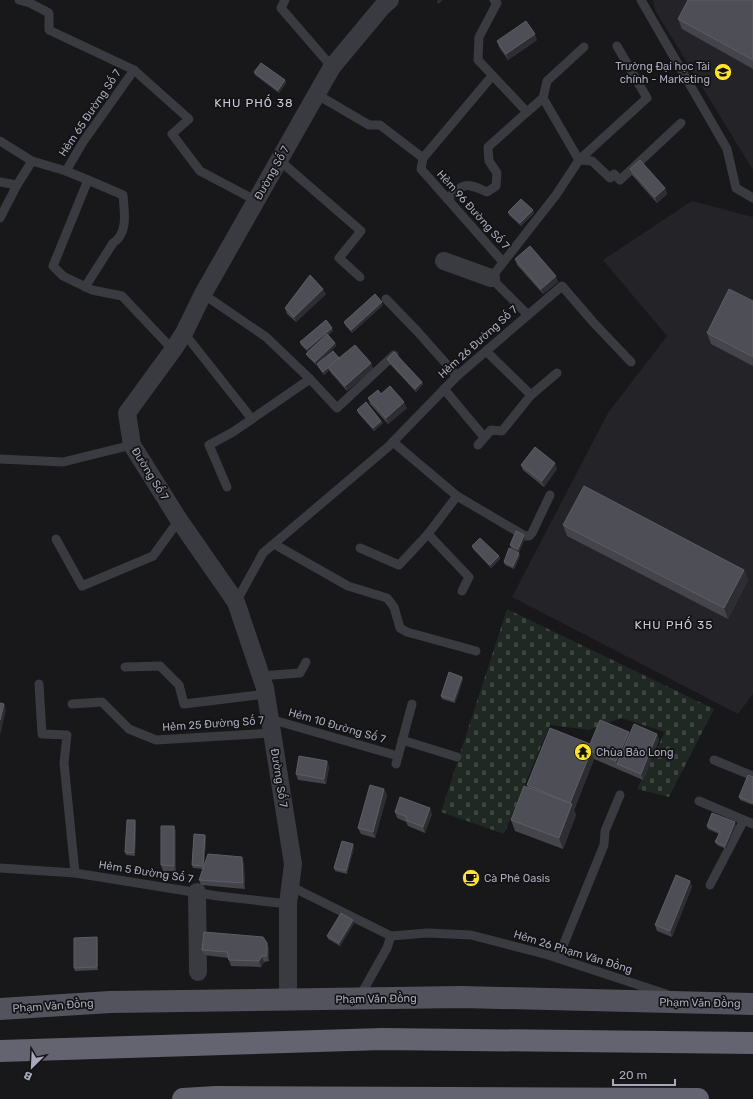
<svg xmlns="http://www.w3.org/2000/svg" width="753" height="1099" font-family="Rubik,sans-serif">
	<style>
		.built { fill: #242327 }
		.cemetery { fill: url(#cemetery-stones) }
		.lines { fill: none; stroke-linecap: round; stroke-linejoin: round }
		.lane { stroke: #3a3a41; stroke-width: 9 }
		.street { stroke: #3a3a41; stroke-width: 18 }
		.primary { stroke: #53535e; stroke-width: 22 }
		.highway { stroke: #636470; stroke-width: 22 }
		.wall { fill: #44444a }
		.shaded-wall { fill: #2e2d32 }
		.building { fill: #4e4f56; stroke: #5c5d66 }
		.labels { text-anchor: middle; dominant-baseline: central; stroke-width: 3.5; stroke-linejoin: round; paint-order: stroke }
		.poi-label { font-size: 11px; fill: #a8aaba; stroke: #131215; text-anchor: start }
		.street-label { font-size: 11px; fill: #a8aaba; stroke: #131215 }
		.neighbourhood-label { font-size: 12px; letter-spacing: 1px; fill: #cacad6; stroke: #131215 }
	</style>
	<defs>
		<pattern id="cemetery-stones" width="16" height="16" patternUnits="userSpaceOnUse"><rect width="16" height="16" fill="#1f2822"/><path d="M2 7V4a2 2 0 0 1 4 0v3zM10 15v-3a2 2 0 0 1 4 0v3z" fill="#3d4440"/></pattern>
	</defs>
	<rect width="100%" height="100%" fill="#181719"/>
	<g class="built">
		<polygon points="653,0 753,0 753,170 655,10"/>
		<polygon points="692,201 753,217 753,694 738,714 512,597 608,413 667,336 603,260"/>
	</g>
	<polygon class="cemetery" points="507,609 714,709 669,797 637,789 665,732 621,718 589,730 550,725 504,834 441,812"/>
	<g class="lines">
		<g class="lane">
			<polyline points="19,0 30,3 49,13 49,30 134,70 189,119 172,134 200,171 257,201"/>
			<polyline points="285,0 281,8 332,67"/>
			<polyline points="494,0 497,3 479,37 478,60 527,112 543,98 579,160 592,161 610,178 614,174 620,180 681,123"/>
			<polyline points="641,0 727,149 736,188 753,198"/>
			<polyline points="316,94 369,125 380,125 423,158 421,169 503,262"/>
			<polyline points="543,98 547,81 584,47"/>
			<polyline points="0,141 32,161 17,185 0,218"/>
			<polyline points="423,158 492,76"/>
			<polyline points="279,160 361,231 339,258 360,277"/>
			<polyline points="32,161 66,171 88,180 53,266 63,276 92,290 122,296 173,350"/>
			<polyline points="66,171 83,142 134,70"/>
			<polyline points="0,182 17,185"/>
			<path d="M447 199C464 183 465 182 487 192L496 186 497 173 489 161 488 147 527 112"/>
			<path d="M85 287 113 243C129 233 124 210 123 195L88 180"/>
			<polyline points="203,294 266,337 310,379 337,408 394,355"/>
			<polyline points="386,299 417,331 457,376"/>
			<polyline points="528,315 562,286 593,322 631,362"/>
			<polyline points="184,333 252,419"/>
			<polyline points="486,351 531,395"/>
			<polyline points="444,389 484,437"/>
			<polyline points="393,442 457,496 525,536 529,536 532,533 550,495"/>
			<polyline points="478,445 491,430 502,431 531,395 557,373"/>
			<polyline points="0,459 63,462 132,445"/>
			<polyline points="227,487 209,445 233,432 310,379"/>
			<polyline points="428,534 469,577 462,591"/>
			<polyline points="56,539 82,586 153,556 179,520"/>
			<polyline points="274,544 348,586 387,598 394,607 400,628 407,632 476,651"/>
			<polyline points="360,548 399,565 428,534 457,496"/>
			<polyline points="236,602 263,553 388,447 457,376 528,315 491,278 556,195 579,160 647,98 617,46"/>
			<polyline points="125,667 160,666 179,685 184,704 266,694"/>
			<polyline points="260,676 300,673 306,662"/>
			<polyline points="39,684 42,734 67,735 64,763 75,873"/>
			<polyline points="72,704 102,702 129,729 156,740 272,733"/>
			<polyline points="270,719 398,756"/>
			<polyline points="402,740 457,757"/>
			<polyline points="714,760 753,776"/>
			<polyline points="396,764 412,704"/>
			<polyline points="699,801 753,824"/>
			<polyline points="0,868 75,873 218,896 288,904"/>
			<polyline points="710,885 744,820"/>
			<polyline points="290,886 391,936 427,933 471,935 548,955 666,994"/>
			<polyline points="558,958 604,845 605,831 620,795"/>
			<polyline points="359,998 387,948 391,936"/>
		</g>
		<g class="street">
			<polyline points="444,261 491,278"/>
			<polyline points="197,892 198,972"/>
			<polyline points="288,1000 288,904 293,864 265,688 236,602 179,520 132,445 127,413 173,350 184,333 203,294 332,67 382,7 390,0"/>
		</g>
		<polyline class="primary" points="0,1009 110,1002 462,997 753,1004"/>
		<g class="highway">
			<polyline points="0,1051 382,1039 753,1043"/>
			<polyline points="183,1099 216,1097 698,1099"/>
		</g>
	</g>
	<g class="wall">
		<polygon points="753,0 753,69 682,29 678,19"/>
		<polygon points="537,40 508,60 499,47 497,41"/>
		<polygon points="254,72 285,80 286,83 279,93 255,75"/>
		<polygon points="630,169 665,188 667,194 657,203 632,175"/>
		<polygon points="508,212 534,213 521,226 509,215"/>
		<polygon points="515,259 558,282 543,294 517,265"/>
		<polygon points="326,294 296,322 287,314 285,308"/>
		<polygon points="753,301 753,366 711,344 707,333"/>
		<polygon points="383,305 352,333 345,325 344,322"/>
		<polygon points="332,328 333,331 328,335 335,343 336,346 316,365 308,357 306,354 308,352 301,345 300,342"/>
		<polygon points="339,358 371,363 373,369 347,391 331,373 329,370 324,375 318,367 317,364"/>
		<polygon points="387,359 422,382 423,384 416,392 388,362"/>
		<polygon points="381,394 407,408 388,424 370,404 368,398"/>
		<polygon points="357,410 381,421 383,423 374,431 358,413"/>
		<polygon points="521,465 557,469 544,487 523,470"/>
		<polygon points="563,525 744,570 748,580 728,619 567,536"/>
		<polygon points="525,538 519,552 511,548 510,545"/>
		<polygon points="472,546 499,556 500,559 491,568 473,549"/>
		<polygon points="520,556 514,569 505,565 504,562"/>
		<polygon points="462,677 463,679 455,703 442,699 441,696"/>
		<polygon points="657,734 659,740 643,780 594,759 574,810 576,815 563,849 515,831 511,820 528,788 527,785 590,744 630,735"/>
		<polygon points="327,761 329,767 326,784 298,780 296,774"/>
		<polygon points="753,777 753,805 740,800 739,797"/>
		<polygon points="384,789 387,795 375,838 361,834 358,828"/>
		<polygon points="395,812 432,814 425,833 408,826 406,822 397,818"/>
		<polygon points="135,820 136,823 135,856 126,855 125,852"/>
		<polygon points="736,825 726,849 717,845 715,842 719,834 708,829 707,826"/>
		<polygon points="174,826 176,832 176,871 163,871 161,865"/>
		<polygon points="205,835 206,838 204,867 244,863 245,889 201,885 199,880 203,869 193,868 192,865"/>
		<polygon points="354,847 347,874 335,871 334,868"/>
		<polygon points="690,881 692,887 672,937 657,931 655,925"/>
		<polygon points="353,920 354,923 340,946 328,939 327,936"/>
		<polygon points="98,940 98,970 75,971 74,968"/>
		<polygon points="269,948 269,961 264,962 261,967 231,966 228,958 204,955 202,950"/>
	</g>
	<g class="shaded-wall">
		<polygon points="438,0 443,0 438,4 437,1"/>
		<polygon points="535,34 537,40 508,60 506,54"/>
		<polygon points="285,80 286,83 279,93 278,90"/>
		<polygon points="665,188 667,194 657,203 655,197"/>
		<polygon points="533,210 534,213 521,226 520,223"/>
		<polygon points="556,276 558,282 543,294 541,289"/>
		<polygon points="323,289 326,294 296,322 294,317"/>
		<polygon points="382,302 383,305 352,333 351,330"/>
		<polygon points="332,328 333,331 308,352 307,349"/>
		<polygon points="335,343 336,346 316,365 315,362"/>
		<polygon points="339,358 328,367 329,370 324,375 323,372"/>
		<polygon points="371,363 373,369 347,391 345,386"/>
		<polygon points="422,382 423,384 416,392 415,389"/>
		<polygon points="404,402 407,408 388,424 386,418"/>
		<polygon points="381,421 383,423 374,431 373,428"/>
		<polygon points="555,463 557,469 544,487 542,481"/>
		<polygon points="524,535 525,538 519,552 518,549"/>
		<polygon points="519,553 520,556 514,569 513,566"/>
		<polygon points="499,556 500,559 491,568 490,565"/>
		<polygon points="744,570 748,580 728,619 724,608"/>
		<polygon points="462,677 463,679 455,703 454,700"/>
		<polygon points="4,704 6,710 0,736 0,720"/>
		<polygon points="629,732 632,741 617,764 616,761"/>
		<polygon points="657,734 659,740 643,780 641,774"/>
		<polygon points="591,751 594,759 574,810 576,815 563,849 559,838 571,806 570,803"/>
		<polygon points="327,761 329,767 326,784 324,779"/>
		<polygon points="384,789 387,795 375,838 373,832"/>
		<polygon points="430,808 432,814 425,833 423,827"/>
		<polygon points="135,820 136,823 135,856 134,853"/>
		<polygon points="735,822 736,825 726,849 725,846"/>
		<polygon points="174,826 176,832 176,871 174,866"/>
		<polygon points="205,835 206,838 204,869 203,866"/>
		<polygon points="353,844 354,847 347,874 346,871"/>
		<polygon points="242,857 244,863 245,889 243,883"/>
		<polygon points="690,881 692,887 672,937 670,931"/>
		<polygon points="353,920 354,923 340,946 339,943"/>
		<polygon points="97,937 98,940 98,970 97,967"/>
		<polygon points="267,943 269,948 269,961 267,956"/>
		<polygon points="262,956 264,962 261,967 259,961"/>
	</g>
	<g class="building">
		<polygon points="688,0 753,0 753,60 678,19"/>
		<polygon points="526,21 535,34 506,54 497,41"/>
		<polygon points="261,63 285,80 278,90 254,72"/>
		<polygon points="640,160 665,188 655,197 630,169"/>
		<polygon points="521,199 533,210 520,223 508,212"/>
		<polygon points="530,246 556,276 541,289 515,259"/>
		<polygon points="310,275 323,289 294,317 285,308"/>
		<polygon points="729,289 753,301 753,357 707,333"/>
		<polygon points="375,294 382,302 351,330 344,322"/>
		<polygon points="326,320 332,328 307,349 300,342"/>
		<polygon points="327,334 335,343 315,362 306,354"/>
		<polygon points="355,345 371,363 345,386 328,367"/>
		<polygon points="333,351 339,358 323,372 317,364"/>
		<polygon points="394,352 422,382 415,389 387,359"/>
		<polygon points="390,386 404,402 386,418 368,398 378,390 381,394"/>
		<polygon points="366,402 381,421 373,428 357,410"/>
		<polygon points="535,447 555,463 542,481 521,465"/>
		<polygon points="584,486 744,570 724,608 563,525"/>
		<polygon points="516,531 524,535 518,549 510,545"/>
		<polygon points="480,538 499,556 490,565 472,546"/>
		<polygon points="509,548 519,553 513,566 504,562"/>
		<polygon points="449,672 462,677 454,700 441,696"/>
		<polygon points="0,703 4,704 0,720"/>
		<polygon points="600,720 629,732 616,761 591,751 570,803 527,785 550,728 590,744"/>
		<polygon points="634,724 657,734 641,774 617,764"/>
		<polygon points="299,756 327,761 324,779 296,774"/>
		<polygon points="748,775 753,777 753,803 739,797"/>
		<polygon points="370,785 384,789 373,832 358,828"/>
		<polygon points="524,786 572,804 559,838 511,820"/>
		<polygon points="400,797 430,808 423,827 406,820 407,817 395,812"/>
		<polygon points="712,813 735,822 725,846 715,842 720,832 707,826"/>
		<polygon points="127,820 135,820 134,853 125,852"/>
		<polygon points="161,826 174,826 174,866 161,865"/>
		<polygon points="194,834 205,835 203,866 192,865"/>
		<polygon points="342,841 353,844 346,871 334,868"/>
		<polygon points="208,854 242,857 243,883 199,880"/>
		<polygon points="676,875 690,881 670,931 655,925"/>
		<polygon points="341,913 353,920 339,943 327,936"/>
		<polygon points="204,932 263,937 267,943 267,956 262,956 259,961 229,960 227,952 202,950"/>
		<polygon points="97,937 97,967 74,968 74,938"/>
	</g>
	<defs>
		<symbol id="university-disc" viewBox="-11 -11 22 22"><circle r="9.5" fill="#ffe52a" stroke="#131215"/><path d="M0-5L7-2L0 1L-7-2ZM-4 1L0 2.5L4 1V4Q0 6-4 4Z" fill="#111"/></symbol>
		<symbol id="temple-disc" viewBox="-11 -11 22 22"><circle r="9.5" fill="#ffe52a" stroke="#131215"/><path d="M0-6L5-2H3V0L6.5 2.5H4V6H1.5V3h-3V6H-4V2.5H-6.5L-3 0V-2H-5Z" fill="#111"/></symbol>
		<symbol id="cafe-disc" viewBox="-11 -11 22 22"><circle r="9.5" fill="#ffe52a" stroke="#131215"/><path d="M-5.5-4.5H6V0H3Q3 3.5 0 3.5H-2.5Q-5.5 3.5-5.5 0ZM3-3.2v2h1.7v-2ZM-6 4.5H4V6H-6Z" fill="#111"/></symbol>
	</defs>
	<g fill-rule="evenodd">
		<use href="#university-disc" x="713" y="62" width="20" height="20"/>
		<use href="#temple-disc" x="573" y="742" width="20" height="20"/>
		<use href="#cafe-disc" x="461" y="868" width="20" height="20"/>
	</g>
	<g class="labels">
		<g class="poi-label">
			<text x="710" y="66" text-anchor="end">Trường Đại học Tài<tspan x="710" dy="13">chính - Marketing</tspan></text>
			<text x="596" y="752">Chùa Bảo Long</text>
			<text x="484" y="878">Cà Phê Oasis</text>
		</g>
		<g class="street-label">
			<text transform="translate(90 113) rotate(-56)">Hẻm 65 Đường Số 7</text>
			<text transform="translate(272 173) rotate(-61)">Đường Số 7</text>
			<text transform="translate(473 210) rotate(48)">Hẻm 96 Đường Số 7</text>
			<text transform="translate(478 342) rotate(-42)">Hẻm 26 Đường Số 7</text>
			<text transform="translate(150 474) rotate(58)">Đường Số 7</text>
			<text transform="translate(213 724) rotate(-4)">Hẻm 25 Đường Số 7</text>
			<text transform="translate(337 726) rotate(16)">Hẻm 10 Đường Số 7</text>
			<text transform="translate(279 778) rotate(81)">Đường Số 7</text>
			<text transform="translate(146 872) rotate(9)">Hẻm 5 Đường Số 7</text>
			<text transform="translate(573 952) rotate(17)">Hẻm 26 Phạm Văn Đồng</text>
			<text transform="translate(376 999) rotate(-1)">Phạm Văn Đồng</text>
			<text transform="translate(700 1003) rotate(1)">Phạm Văn Đồng</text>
			<text transform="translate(53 1006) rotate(-4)">Phạm Văn Đồng</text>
		</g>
		<g class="neighbourhood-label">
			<text x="254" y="103">KHU PHỐ 38</text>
			<text x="674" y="625">KHU PHỐ 35</text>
		</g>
	</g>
	<g transform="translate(32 1067) rotate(204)" stroke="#131215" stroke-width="3" paint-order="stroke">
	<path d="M0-3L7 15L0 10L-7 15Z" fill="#a8aaba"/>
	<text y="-6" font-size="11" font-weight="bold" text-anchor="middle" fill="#a8aaba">B</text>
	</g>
	<path d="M613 1079v6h62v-6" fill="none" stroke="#a8aaba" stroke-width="2"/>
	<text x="619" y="1079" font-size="12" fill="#a8aaba" stroke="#131215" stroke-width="3" paint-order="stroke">20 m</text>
</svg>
